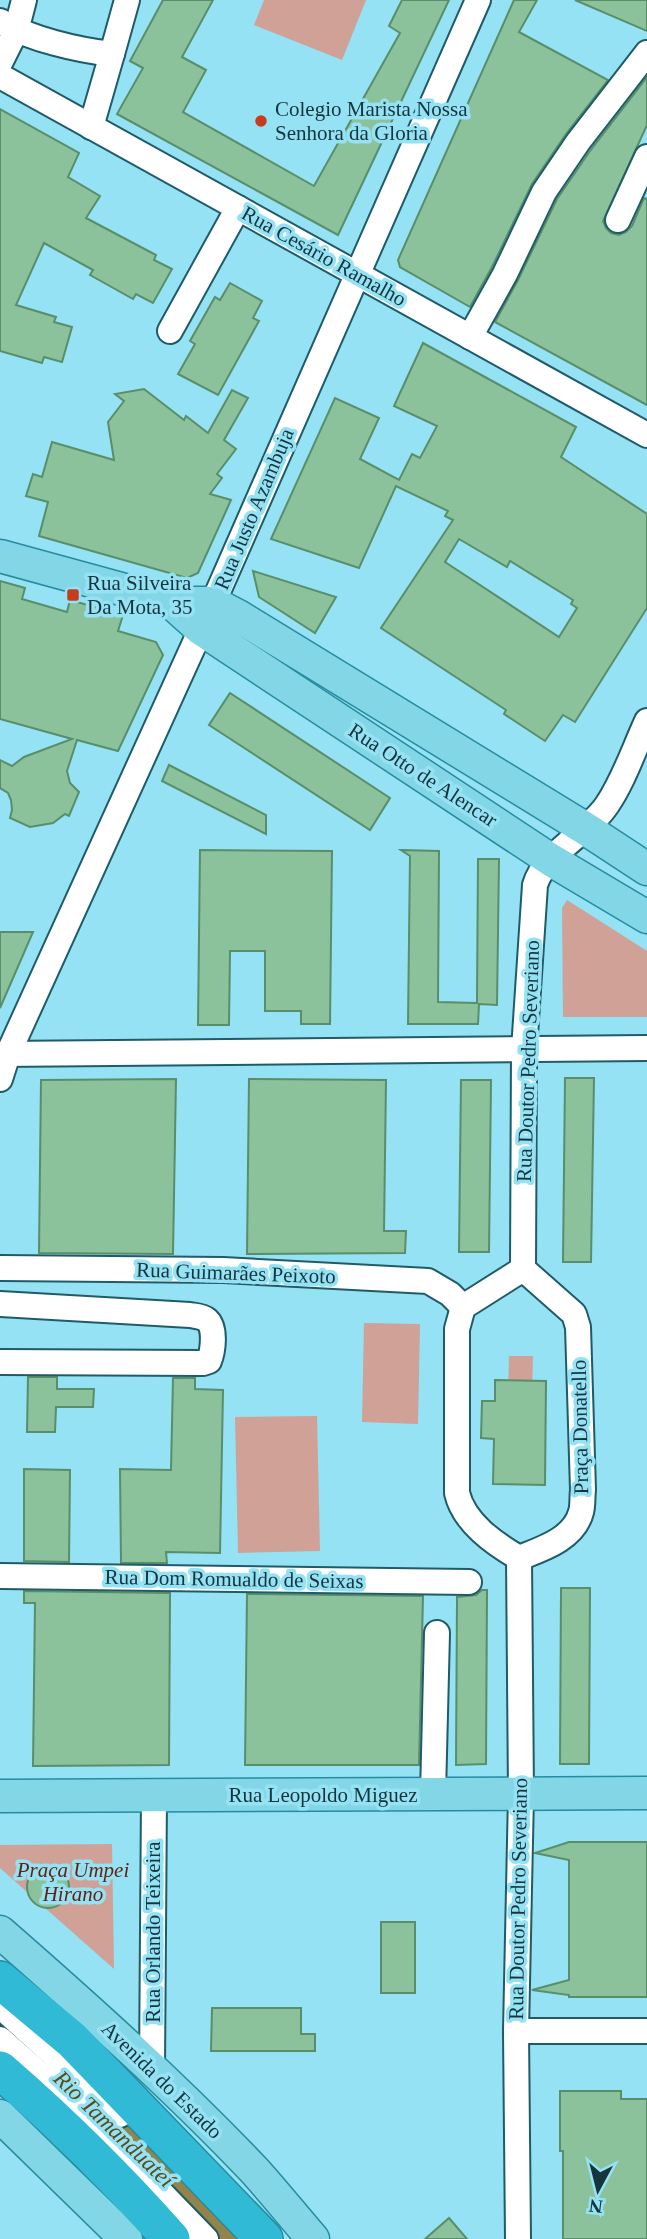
<svg xmlns="http://www.w3.org/2000/svg" width="647" height="2239" font-family="Georgia,serif">
	<style>
		.green { fill: #d0a196 }
		.lines { fill: none; stroke-linecap: round; stroke-linejoin: round }
		.river { stroke: #94844a; stroke-width: 40 }
		.building { fill: #8bc29c; stroke: #588e69; stroke-width: 2; fill-rule: evenodd }
		.minor-casing { stroke: #1f5b68; stroke-width: 28 }
		.major-casing { stroke: #278ba0; stroke-width: 35 }
		.highway-casing { stroke: #278ba0; stroke-width: 40 }
		.minor { stroke: #fff; stroke-width: 24 }
		.major { stroke: #83d6e6; stroke-width: 32 }
		.highway { stroke: #30bad5; stroke-width: 37 }
		.poi-dot { fill: #c63c1d; stroke: #94e2f4; stroke-width: 2.5 }
		.labels { text-anchor: middle; dominant-baseline: central; stroke-width: 7; stroke-linejoin: round; paint-order: stroke }
		.poi-label { font-size: 21px; fill: #15353d; stroke: #94e2f4; text-anchor: start }
		.street-label { font-size: 21px; fill: #15353d; stroke: #94e2f4 }
		.park-label { font-size: 21px; font-style: italic; fill: #681e0d; stroke: #94e2f4 }
		.water-label { font-size: 23px; font-style: italic; fill: #584b1d; stroke: #94e2f4 }
	</style>
	<rect width="100%" height="100%" fill="#94e2f4"/>
	<g class="green">
		<polygon points="264,0 366,0 342,60 254,25"/>
		<polygon points="567,900 647,951 647,1017 563,1017 562,908"/>
		<polygon points="364,1323 420,1324 418,1424 362,1422"/>
		<polygon points="509,1356 533,1356 530,1471 506,1471"/>
		<polygon points="317,1416 320,1551 238,1553 235,1417"/>
		<polygon points="112,1844 114,1969 0,1868 0,1845"/>
	</g>
	<g class="lines">
		<polyline class="river" points="0,2023 95,2105 195,2207 223,2239"/>
	</g>
	<g class="building">
		<polygon points="163,0 213,0 182,57 206,70 183,112 314,186 400,33 389,26 402,0 449,0 338,235 117,114 143,68 130,61"/>
		<polygon points="514,0 537,0 519,32 608,80 566,134 532,184 492,267 470,307 400,267 398,260"/>
		<polygon points="575,0 647,0 647,31"/>
		<polygon points="647,77 647,125 603,221 606,228 611,233 619,235 626,232 632,226 644,198 647,199 647,405 495,322 518,280 557,199 590,151"/>
		<polygon points="0,109 79,153 68,177 100,196 86,218 156,255 154,260 172,269 153,303 136,294 133,299 90,275 93,270 44,243 16,305 56,317 54,322 72,327 62,362 44,357 42,363 0,351"/>
		<polygon points="230,283 262,301 253,318 259,321 218,395 178,374 195,344 190,341 215,297 220,300"/>
		<path d="M423 343 576 427 561 457 647 514V608L575 722 563 715 545 741 504 714 506 710 381 628 453 520 445 516 448 511 396 486 359 568 271 539 335 398 379 418 360 459 399 480 412 454 420 458 437 426 394 406ZM459 539 507 567 510 561 573 600 571 604 577 608 559 637 445 562Z"/>
		<polygon points="144,389 184,420 186,416 208,433 232,390 248,398 224,440 236,449 217,474 222,478 210,494 231,500 198,573 187,578 39,536 48,502 26,496 33,474 42,477 52,442 114,460 108,422 124,401 115,394"/>
		<polygon points="253,571 336,597 315,633 259,597"/>
		<polygon points="0,581 25,588 22,599 67,612 70,600 123,615 118,631 156,642 163,655 118,751 77,740 67,771 70,783 79,792 69,816 65,814 53,823 30,827 10,818 12,810 11,800 8,793 0,788 0,760 12,766 24,757 72,739 0,719"/>
		<polygon points="230,693 390,798 370,830 209,725"/>
		<polygon points="169,765 266,815 266,834 162,781"/>
		<polygon points="200,850 332,851 330,1024 301,1024 301,1011 265,1011 265,951 230,951 229,1025 198,1025"/>
		<polygon points="401,850 439,851 438,1002 477,1003 478,859 499,859 497,1005 479,1004 478,1024 408,1024 410,856"/>
		<polygon points="0,932 33,932 0,1008"/>
		<polygon points="565,1078 594,1078 591,1262 563,1262"/>
		<polygon points="176,1079 173,1254 39,1253 41,1080"/>
		<polygon points="249,1079 386,1080 384,1231 406,1231 405,1253 247,1254"/>
		<polygon points="461,1080 491,1080 489,1252 459,1252"/>
		<polygon points="28,1377 57,1377 57,1389 94,1389 93,1407 56,1407 55,1432 27,1432"/>
		<polygon points="173,1378 195,1378 195,1389 223,1390 220,1553 166,1552 167,1563 121,1563 120,1469 171,1470"/>
		<polygon points="495,1380 546,1381 545,1485 493,1484 494,1439 481,1438 482,1401 495,1401"/>
		<polygon points="24,1469 70,1470 69,1562 24,1561"/>
		<polygon points="561,1588 590,1588 589,1764 560,1764"/>
		<polygon points="482,1590 487,1590 486,1764 456,1765 457,1597 476,1595"/>
		<polygon points="24,1591 170,1593 169,1765 33,1766 35,1603 24,1603"/>
		<polygon points="247,1594 423,1596 419,1765 245,1765"/>
		<polygon points="569,1842 647,1842 647,1997 569,1997 569,1995 532,1990 569,1980 569,1860 535,1853"/>
		<circle cx="48" cy="1887" r="21"/>
		<rect x="381" y="1922" width="34" height="71"/>
		<polygon points="212,2008 301,2008 301,2034 315,2034 315,2051 211,2051"/>
		<polygon points="560,2091 621,2091 621,2099 647,2099 647,2239 563,2239 563,2151 560,2151"/>
		<polygon points="449,2218 467,2239 425,2239"/>
	</g>
	<g class="lines">
		<defs>
			<g id="minor">
				<path d="M0 21C29 39 78 50 112 54L127 0"/>
				<polyline points="0,63 16,31 24,0"/>
				<polyline points="0,76 647,435"/>
				<polyline points="91,127 112,54"/>
				<polyline points="618,220 647,157"/>
				<polyline points="170,331 238,208"/>
				<polyline points="470,337 505,274 544,192 578,142 647,53"/>
				<polyline points="0,1054 647,1048"/>
				<polyline points="0,1079 8,1054 213,603 478,0"/>
				<polyline points="0,1268 223,1270 428,1281 450,1294 463,1307"/>
				<path d="M523 1269 574 1314 578 1327 583 1490C582 1497 583 1506 581 1512 574 1539 542 1549 519 1558 495 1544 464 1523 457 1493V1329L463 1307Z"/>
				<path d="M523 1269 524 1050 535 885C544 854 588 833 607 805 624 780 634 749 647 721"/>
				<path d="M0 1304 190 1315C196 1316 202 1316 207 1320 216 1328 213 1351 209 1361L203 1363 0 1362"/>
				<polyline points="0,1576 469,1582"/>
				<polyline points="433,1794 437,1633"/>
				<polyline points="0,2006 120,2115"/>
				<polyline points="516,2031 647,2031"/>
				<polyline points="0,2039 84,2113 206,2239"/>
				<polyline points="152,2069 154,1795"/>
				<polyline points="518,2239 516,2031 521,1794 519,1558"/>
			</g>
			<g id="major">
				<polyline points="0,556 172,603 213,603 238,616 586,829 647,869"/>
				<polyline points="172,603 201,629 551,860 647,917"/>
				<polyline points="0,1796 647,1793"/>
				<path d="M0 1932C87 2008 174 2086 254 2170 274 2192 293 2216 313 2239"/>
				<polyline points="0,2116 126,2239"/>
			</g>
			<g id="highway">
				<polyline points="0,1980 72,2040 264,2239"/>
				<path d="M0 2070C60 2122 118 2179 171 2239"/>
			</g>
		</defs>
		<use href="#minor" class="minor-casing"/>
		<use href="#major" class="major-casing"/>
		<use href="#highway" class="highway-casing"/>
		<use href="#minor" class="minor"/>
		<use href="#major" class="major"/>
		<use href="#highway" class="highway"/>
	</g>
	<g class="poi-dot">
		<circle cx="261" cy="121" r="7"/>
		<rect x="66" y="588" width="14" height="14" rx="3.5"/>
	</g>
	<g class="labels">
		<g class="poi-label">
			<text x="275" y="109">Colegio Marista Nossa<tspan x="275" dy="24">Senhora da Gloria</tspan></text>
			<text x="87" y="583">Rua Silveira<tspan x="87" dy="24">Da Mota, 35</tspan></text>
		</g>
		<g class="street-label">
			<text transform="translate(324 256) rotate(29)">Rua Cesário Ramalho</text>
			<text transform="translate(254 509) rotate(-67)">Rua Justo Azambuja</text>
			<text transform="translate(423 775) rotate(33)">Rua Otto de Alencar</text>
			<text transform="translate(528 1061) rotate(-88)">Rua Doutor Pedro Severiano</text>
			<text transform="translate(236 1273) rotate(2)">Rua Guimarães Peixoto</text>
			<text transform="translate(580 1427) rotate(-91)">Praça Donatello</text>
			<text transform="translate(234 1579) rotate(1)">Rua Dom Romualdo de Seixas</text>
			<text x="323" y="1795">Rua Leopoldo Miguez</text>
			<text transform="translate(518 1899) rotate(-89)">Rua Doutor Pedro Severiano</text>
			<text transform="translate(153 1932) rotate(-90)">Rua Orlando Teixeira</text>
			<text transform="translate(162 2080) rotate(44)">Avenida do Estado</text>
		</g>
		<g class="park-label">
			<text x="73" y="1870">Praça Umpei<tspan x="73" dy="24">Hirano</tspan></text>
		</g>
		<g class="water-label">
			<text transform="translate(114 2129) rotate(44)">Rio Tamanduateí</text>
		</g>
	</g>
	<g transform="translate(598 2190) rotate(187)" stroke="#94e2f4" stroke-width="5" paint-order="stroke">
	<path d="M0-5L12 26L0 18L-12 26Z" fill="#15353d"/>
	<text y="-10" font-size="19" font-weight="bold" text-anchor="middle" fill="#15353d">N</text>
	</g>
</svg>
